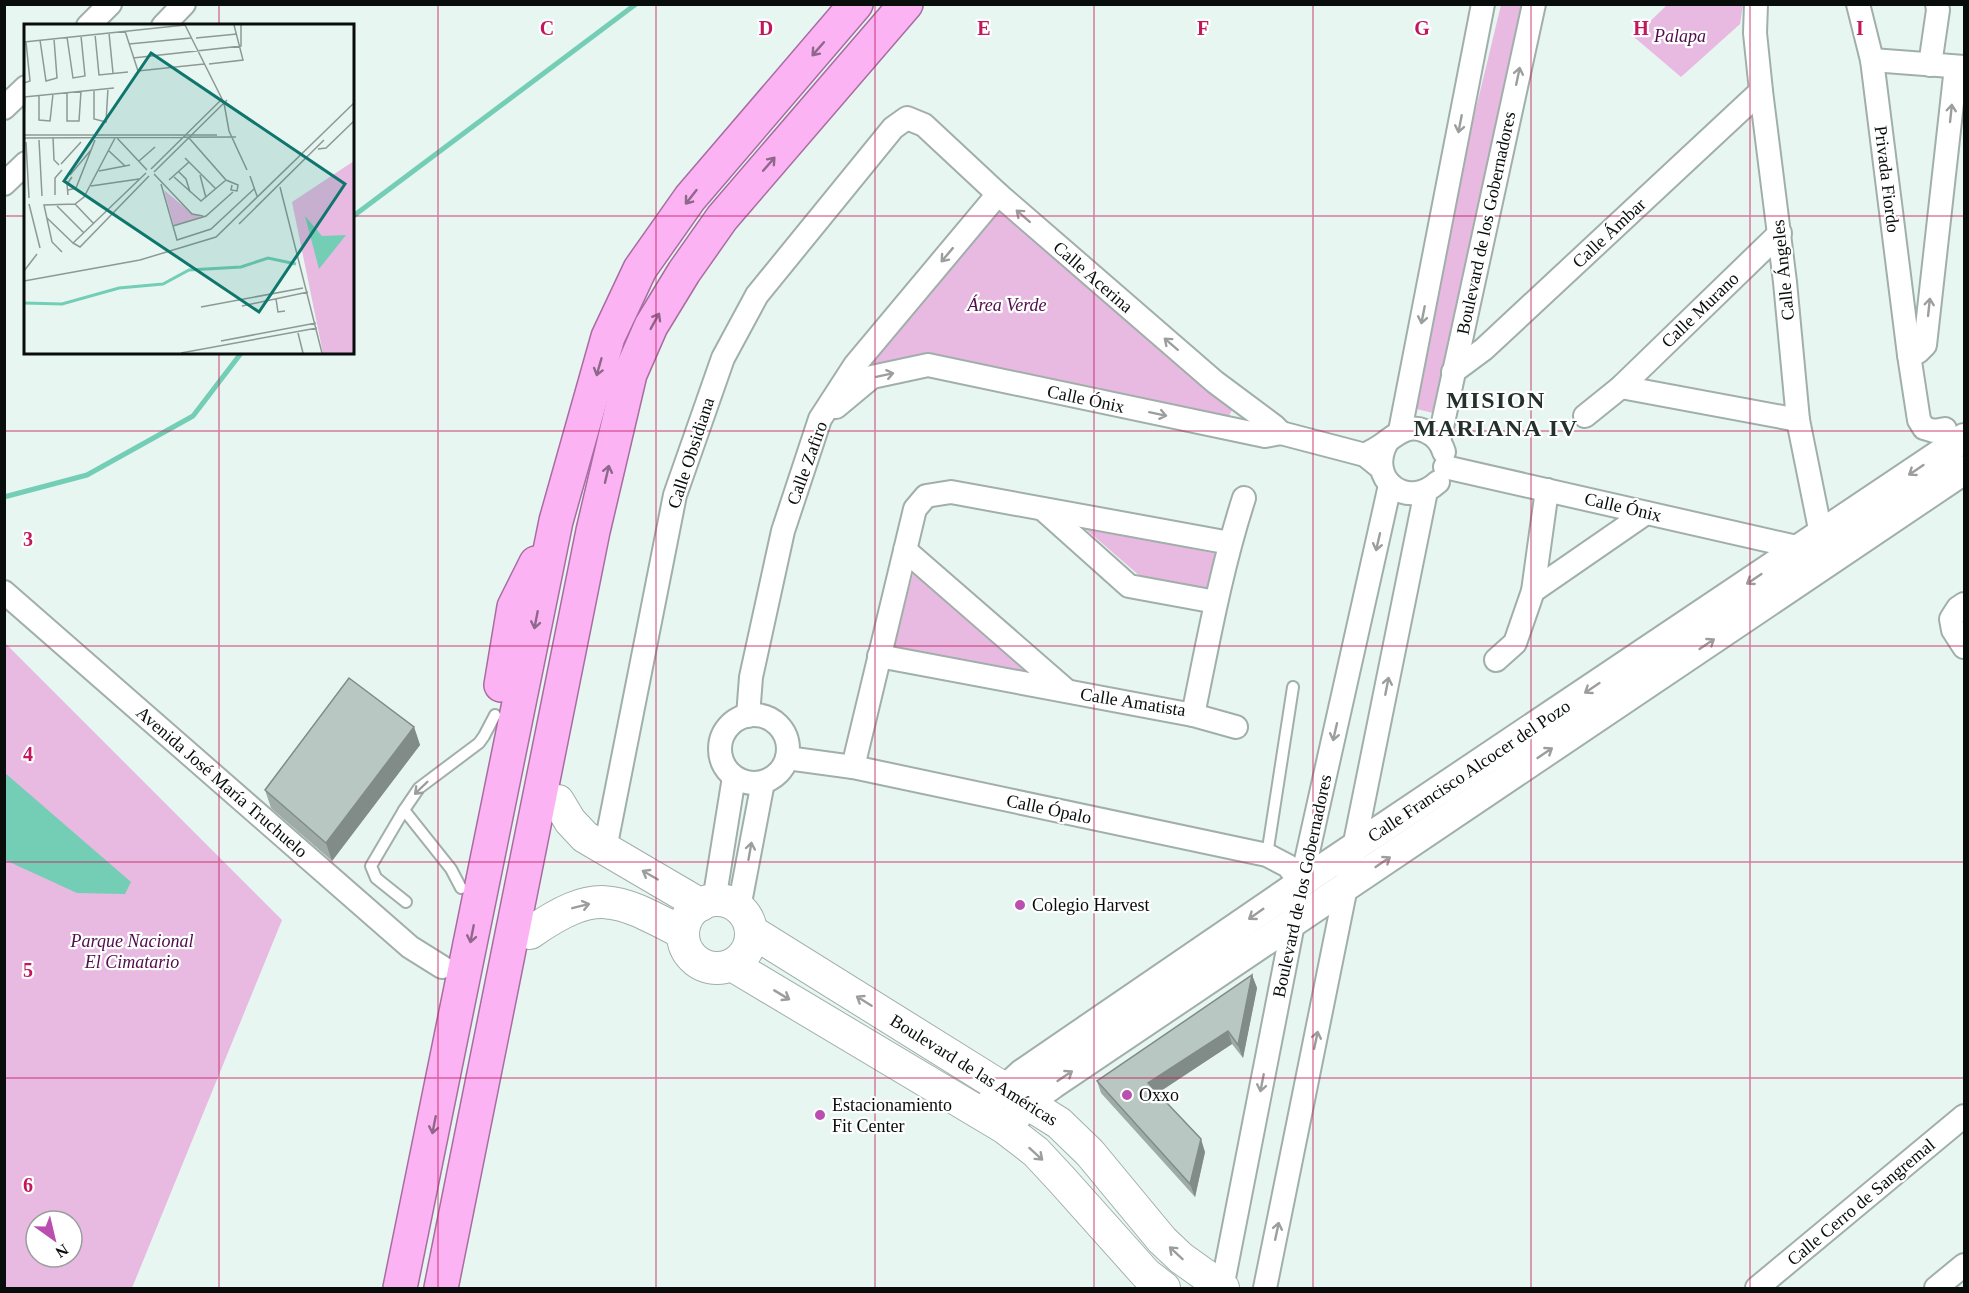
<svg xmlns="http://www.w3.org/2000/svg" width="1969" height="1293" font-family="'Times New Roman',serif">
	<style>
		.green { fill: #e8b9e1; fill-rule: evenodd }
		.water { fill: #73ceb5 }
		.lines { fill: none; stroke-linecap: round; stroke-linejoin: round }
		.stream { stroke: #73ceb5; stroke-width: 5 }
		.service-casing { stroke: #a1afaa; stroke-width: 14 }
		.minor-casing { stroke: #a1afaa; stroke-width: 26 }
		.tertiary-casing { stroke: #a1afaa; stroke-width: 32 }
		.secondary-casing { stroke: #a1afaa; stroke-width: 34 }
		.trunk-casing { stroke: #a76da0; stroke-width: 36 }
		.service { stroke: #fff; stroke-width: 10 }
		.minor { stroke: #fff; stroke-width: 22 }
		.tertiary { stroke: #fff; stroke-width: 28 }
		.secondary { stroke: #fff; stroke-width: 32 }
		.trunk { stroke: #fcb3f3; stroke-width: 33 }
		.wall { fill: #9eaba7 }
		.shaded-wall { fill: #818b88 }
		.building { fill: #b8c7c2; stroke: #818b88; stroke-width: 1.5 }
		.oneway { stroke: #8e688b }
		.oneway2 { stroke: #9c9e9d }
		.grid { fill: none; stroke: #c2185b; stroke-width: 1.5; stroke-opacity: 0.55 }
		.poi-dot { fill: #ba4faf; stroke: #fff; stroke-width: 2 }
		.labels { text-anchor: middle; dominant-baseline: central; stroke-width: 4.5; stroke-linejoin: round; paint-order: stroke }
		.park-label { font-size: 18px; font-style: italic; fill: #510c4c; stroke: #fff }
		.street-label { font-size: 18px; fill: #080d0b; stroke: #fff }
		.poi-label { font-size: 18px; fill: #080d0b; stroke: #fff; text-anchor: start }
		.district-label { font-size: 24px; font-weight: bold; letter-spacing: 1.5px; fill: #24302c; stroke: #fff }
		.inset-river { fill: none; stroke: #73ceb5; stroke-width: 3 }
		.inset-road { fill: none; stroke: #8e9995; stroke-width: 1.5 }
		.view { fill: #0f766e; fill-opacity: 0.15; stroke: #0f766e; stroke-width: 3 }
		.inset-edge { fill: none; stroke: #080d0b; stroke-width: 3 }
		.grid-label { font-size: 20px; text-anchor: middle; font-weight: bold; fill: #c2185b; stroke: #fff; stroke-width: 4.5; stroke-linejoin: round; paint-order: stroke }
	</style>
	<rect width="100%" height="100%" fill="#e7f6f1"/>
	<g class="green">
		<polygon points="1668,4 1743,4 1743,5 1740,24 1681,77 1634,37"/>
		<polygon points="1501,5 1529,5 1433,413 1404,406"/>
		<polygon points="998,198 1233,408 1228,418 950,369 849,386"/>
		<polygon points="1081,525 1222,555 1211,590 1141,577"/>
		<polygon points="914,570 1045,683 893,648"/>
		<path d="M4 642 282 920 132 1288H5ZM36 1221H72V1257H36Z"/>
	</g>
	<polygon class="water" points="5,773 131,882 125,894 77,893 5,860"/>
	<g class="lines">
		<g class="stream">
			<polyline points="352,217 636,4"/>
			<polyline points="4,497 87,475 193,416 242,352"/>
		</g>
		<defs>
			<g id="service">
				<polyline points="404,810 371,866 376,878 406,902"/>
				<polyline points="1267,855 1293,687"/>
				<polyline points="461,888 451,869 404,810 419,788 479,743 484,736 495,715"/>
			</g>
			<g id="minor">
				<polyline points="1756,4 1755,33 1761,91 1785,282 1798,420 1821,534"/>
				<polyline points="1858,4 1872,60 1909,355 1919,420 1924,428 1934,431 1945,429"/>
				<polyline points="88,26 110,4"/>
				<polyline points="163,26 184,4"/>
				<polyline points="1872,60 1964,67"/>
				<polyline points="1930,65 1938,10 1937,4"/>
				<polyline points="4,108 26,87"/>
				<polyline points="4,184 26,163"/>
				<polyline points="1909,355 1918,352 1925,345 1956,67"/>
				<polyline points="1453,372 1484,349 1761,91"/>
				<polyline points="1621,387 1798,420"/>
				<polyline points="836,407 872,377 928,365 1265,436 1281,433 1365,455 1381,468"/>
				<polyline points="1585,416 1621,387 1780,233"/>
				<polyline points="1400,431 1483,4"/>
				<polyline points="1439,441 1534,4"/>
				<path d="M1387 442C1366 479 1407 511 1438 482"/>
				<path d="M1365 455C1372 451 1380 447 1386 442 1398 433 1409 424 1425 431 1435 435 1441 442 1444 452"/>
				<polyline points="1445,467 1801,548"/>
				<polyline points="1044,510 1129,586 1216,602"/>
				<polyline points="905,550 1067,691"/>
				<polyline points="1533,591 1646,513"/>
				<polyline points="4,592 410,947 442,967"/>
				<polyline points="1964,604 1958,608 1951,619 1953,630 1964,647"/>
				<polyline points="879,656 1193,715 1236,727"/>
				<polyline points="1496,660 1515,643 1533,591 1547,490"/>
				<path d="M1193 715C1208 642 1221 569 1244 498"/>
				<circle cx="754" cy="749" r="34"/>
				<polyline points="748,716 751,677 783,531 820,419 855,365 998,194"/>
				<polyline points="787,758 853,767 1267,855 1288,866 1301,883"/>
				<polyline points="853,767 915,509 926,496 951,492 1230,543"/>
				<polyline points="605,849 675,495 723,358 757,295 893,128 907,118 924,125 998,194 1215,382 1274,426 1281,433"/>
				<polyline points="714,901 734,777"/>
				<polyline points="739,908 763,782"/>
				<polyline points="1222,1288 1301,883 1390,485"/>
				<polyline points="1265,1288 1426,491"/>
				<polyline points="1757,1288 1964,1116"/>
				<polyline points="1936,1288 1964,1265"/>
			</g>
			<g id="tertiary">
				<polyline points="988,1105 1022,1074 1301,883 1964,438"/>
				<polyline points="1013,1120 1039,1094 1053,1084 1964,470"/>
			</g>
			<g id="secondary">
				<polyline points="558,801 570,821 585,837 701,905"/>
				<circle cx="717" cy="934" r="34"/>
				<polyline points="751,931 1059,1123 1090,1153 1162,1240 1181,1258 1223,1288"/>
				<path d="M530 933C597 886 616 898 683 933"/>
				<polyline points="732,965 1005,1128 1036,1152 1062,1180 1146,1274 1164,1288"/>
			</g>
			<g id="trunk">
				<polyline points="501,685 514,607 536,563"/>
				<polyline points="400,1288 556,521 608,337 640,269 690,198 856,4"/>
				<polyline points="441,1288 593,531 630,374 651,326 684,272 722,218 906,4"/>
			</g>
		</defs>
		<use href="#service" class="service-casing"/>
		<use href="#minor" class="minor-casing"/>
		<use href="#tertiary" class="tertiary-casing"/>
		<use href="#secondary" class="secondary-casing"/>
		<use href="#trunk" class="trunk-casing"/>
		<use href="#service" class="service"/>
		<use href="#minor" class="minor"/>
		<use href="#tertiary" class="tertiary"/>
		<use href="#secondary" class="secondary"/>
		<use href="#trunk" class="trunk"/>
	</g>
	<g class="wall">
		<polygon points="414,727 420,745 332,861 271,808 265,790"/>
		<polygon points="1252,975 1257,988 1243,1058 1232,1044 1158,1093 1205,1152 1195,1197 1101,1093 1097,1081"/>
	</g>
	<g class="shaded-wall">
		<polygon points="414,727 420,745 332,861 326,843"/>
		<polygon points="1252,975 1257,988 1243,1058 1238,1045"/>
		<polygon points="1228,1031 1232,1044 1153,1096 1148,1083"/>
		<polygon points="1201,1139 1205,1152 1195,1197 1190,1184"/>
	</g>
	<g class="building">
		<polygon points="349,678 414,727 326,843 265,790"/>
		<polygon points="1252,975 1238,1045 1228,1031 1148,1083 1201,1139 1190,1184 1097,1081"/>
	</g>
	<defs><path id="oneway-shaft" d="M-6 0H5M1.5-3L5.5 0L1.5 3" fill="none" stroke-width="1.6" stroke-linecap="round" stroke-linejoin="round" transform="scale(1.5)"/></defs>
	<g class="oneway">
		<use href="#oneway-shaft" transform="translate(818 49) rotate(131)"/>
		<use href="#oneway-shaft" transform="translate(769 164) rotate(-49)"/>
		<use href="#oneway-shaft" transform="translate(691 197) rotate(128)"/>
		<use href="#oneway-shaft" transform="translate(655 321) rotate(-61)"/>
		<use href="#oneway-shaft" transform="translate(599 367) rotate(106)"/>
		<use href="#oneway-shaft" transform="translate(607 474) rotate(-77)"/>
		<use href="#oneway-shaft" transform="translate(536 620) rotate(101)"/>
		<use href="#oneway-shaft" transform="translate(472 934) rotate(101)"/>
		<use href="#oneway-shaft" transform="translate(434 1125) rotate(101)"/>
	</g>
	<g class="oneway2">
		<use href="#oneway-shaft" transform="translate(1518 76) rotate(-78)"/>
		<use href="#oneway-shaft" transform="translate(1951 113) rotate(-84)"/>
		<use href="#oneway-shaft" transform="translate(1460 124) rotate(101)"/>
		<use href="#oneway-shaft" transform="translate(1023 216) rotate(-139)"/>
		<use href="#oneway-shaft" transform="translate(947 255) rotate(130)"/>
		<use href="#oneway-shaft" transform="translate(1929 307) rotate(-84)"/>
		<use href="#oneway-shaft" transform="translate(1423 315) rotate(101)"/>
		<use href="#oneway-shaft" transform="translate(1171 344) rotate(-139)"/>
		<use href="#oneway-shaft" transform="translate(885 375) rotate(-12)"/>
		<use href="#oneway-shaft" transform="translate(1158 414) rotate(12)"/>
		<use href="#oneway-shaft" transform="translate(1916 470) rotate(146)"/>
		<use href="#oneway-shaft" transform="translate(1378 542) rotate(103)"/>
		<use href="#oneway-shaft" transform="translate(1754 579) rotate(146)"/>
		<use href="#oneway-shaft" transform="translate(1707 644) rotate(-34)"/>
		<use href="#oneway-shaft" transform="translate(1387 686) rotate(-79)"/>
		<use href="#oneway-shaft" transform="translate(1592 688) rotate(146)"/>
		<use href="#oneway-shaft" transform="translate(1335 732) rotate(103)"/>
		<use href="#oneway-shaft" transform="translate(1545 753) rotate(-34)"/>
		<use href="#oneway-shaft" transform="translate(421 788) rotate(136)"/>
		<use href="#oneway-shaft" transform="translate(750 851) rotate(-80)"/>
		<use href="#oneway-shaft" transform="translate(1383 862) rotate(-34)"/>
		<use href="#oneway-shaft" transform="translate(650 875) rotate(-150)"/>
		<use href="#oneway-shaft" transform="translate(581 906) rotate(-14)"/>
		<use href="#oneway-shaft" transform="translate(1256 914) rotate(145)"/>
		<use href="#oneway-shaft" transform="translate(782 995) rotate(31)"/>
		<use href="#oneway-shaft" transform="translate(864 1001) rotate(-148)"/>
		<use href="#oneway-shaft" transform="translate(1316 1040) rotate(-78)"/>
		<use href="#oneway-shaft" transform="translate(1065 1076) rotate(-34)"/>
		<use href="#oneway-shaft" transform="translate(1262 1083) rotate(101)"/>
		<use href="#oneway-shaft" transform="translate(1036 1154) rotate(42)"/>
		<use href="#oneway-shaft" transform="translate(1277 1231) rotate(-78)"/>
		<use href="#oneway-shaft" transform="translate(1176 1253) rotate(-137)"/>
	</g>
	<path class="grid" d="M219 4V26M438 4V1288M656 4V1288M875 4V1288M1094 4V1288M1313 4V1288M1531 4V1288M1750 4V1288M4 216H26M352 216H1964M219 352V1288M4 431H1964M4 646H1964M4 862H1964M4 1078H1964"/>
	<g class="poi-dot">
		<circle cx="1020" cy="905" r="6"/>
		<circle cx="1127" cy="1095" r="6"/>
		<circle cx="820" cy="1115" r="6"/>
	</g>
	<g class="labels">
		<g class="park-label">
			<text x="1680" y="36">Palapa</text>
			<text x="1007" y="305">Área Verde</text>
			<text x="132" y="941">Parque Nacional<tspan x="132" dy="21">El Cimatario</tspan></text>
		</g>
		<g class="street-label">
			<text transform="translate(1887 179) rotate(83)">Privada Fiordo</text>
			<text transform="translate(1486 223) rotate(-78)">Boulevard de los Gobernadores</text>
			<text transform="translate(1609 233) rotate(-43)">Calle Ámbar</text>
			<text transform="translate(1783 270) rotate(-96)">Calle Ángeles</text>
			<text transform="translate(1093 277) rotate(41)">Calle Acerina</text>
			<text transform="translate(1700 310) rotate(-44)">Calle Murano</text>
			<text transform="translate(1086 399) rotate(12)">Calle Ónix</text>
			<text transform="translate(691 453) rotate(-72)">Calle Obsidiana</text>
			<text transform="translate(807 463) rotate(-70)">Calle Zafiro</text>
			<text transform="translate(1623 507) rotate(13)">Calle Ónix</text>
			<text transform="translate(1133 702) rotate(9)">Calle Amatista</text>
			<text transform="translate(1469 771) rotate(-34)">Calle Francisco Alcocer del Pozo</text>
			<text transform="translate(222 782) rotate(41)">Avenida José María Truchuelo</text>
			<text transform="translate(1049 809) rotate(12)">Calle Ópalo</text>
			<text transform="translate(1302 886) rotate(-78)">Boulevard de los Gobernadores</text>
			<text transform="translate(974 1070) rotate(32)">Boulevard de las Américas</text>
			<text transform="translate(1861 1202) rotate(-40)">Calle Cerro de Sangremal</text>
		</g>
		<g class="poi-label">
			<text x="1032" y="905">Colegio Harvest</text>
			<text x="1139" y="1095">Oxxo</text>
			<text x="832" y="1105">Estacionamiento<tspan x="832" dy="21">Fit Center</tspan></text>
		</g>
		<g class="district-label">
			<text x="1496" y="400">MISION<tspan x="1496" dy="28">MARIANA IV</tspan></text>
		</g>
	</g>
	<g transform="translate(24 24)">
		<rect width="330" height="330" fill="#e7f6f1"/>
		<path d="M330 137V329H299L268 178ZM140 166 166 188 177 193 150 202Z" fill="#e8b9e1"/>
		<path d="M281 192 298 212 322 211 295 245Z" fill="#73ceb5"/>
		<path class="inset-river" d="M0 279 38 280 95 264 139 260 165 246 217 243 244 234 272 240"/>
		<path class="inset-road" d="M161 1 200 79 205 107 223 146M101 7 114 47 180 40M85 9 89 49M71 10 75 51 104 48M43 13 49 54 61 52 57 12M172 14 213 10M16 16 22 57 33 54 30 15M0 18 161 1M105 20 167 14M109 34 217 22V1M185 40 219 36 210 1M0 59 6 57 2 18M70 66V95L82 98 84 64M43 69V97H55L57 67M15 72V96L26 97 29 70M0 73 90 64M0 97 1 73M0 111H193M29 113 30 136 35 141M0 114 212 113M93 114 123 146M165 114 202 156 214 161 213 167 207 166 208 161M15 116 18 172M2 118 5 174M294 125 302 124 330 97M85 127 101 142M161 134 192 165M115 137 131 123M37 140 57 118M127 145 198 75M75 147 106 141M130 148 203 76M155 148 162 155 166 168M122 149 49 219 56 223 125 152M130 150 168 190 179 192M46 151 67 126M176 151 182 174M226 152 233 172M150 153 177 177 202 156M145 156 165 138M137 160 153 216 187 205 230 165M67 162 115 155M256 163 298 329M44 166 52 164 71 116M31 171V154L38 146M44 171 43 160 48 153M5 180 16 224M51 180 70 200M33 182 60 209M23 194 49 219M215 200 300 116M149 202 182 192 209 168M38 228 28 218 20 181 51 180 60 173 91 114M0 247 13 230M0 257 116 236 192 213 330 79M252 275 254 288 261 287M218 282 284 268M177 283 279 264M274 309 279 329M197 317 292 299M157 329 293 304"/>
		<path class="view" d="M127 29 321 160 235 288 40 157Z"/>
		<rect width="330" height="330" class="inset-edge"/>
	</g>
	<g class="grid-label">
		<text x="547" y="35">C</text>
		<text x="766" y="35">D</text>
		<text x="984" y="35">E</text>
		<text x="1203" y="35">F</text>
		<text x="1422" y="35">G</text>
		<text x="1641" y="35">H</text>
		<text x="1860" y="35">I</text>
		<text x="28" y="546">3</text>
		<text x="28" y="761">4</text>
		<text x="28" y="977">5</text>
		<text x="28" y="1192">6</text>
	</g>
	<rect width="1969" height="1293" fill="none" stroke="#080d0b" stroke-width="12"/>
	<g transform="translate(54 1239) rotate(146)"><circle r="28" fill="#ffffff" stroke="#9c9e9d" stroke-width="1.5"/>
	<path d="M0-4.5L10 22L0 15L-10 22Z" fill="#ba4faf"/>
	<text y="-9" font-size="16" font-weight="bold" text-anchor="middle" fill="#080d0b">N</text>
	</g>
</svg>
